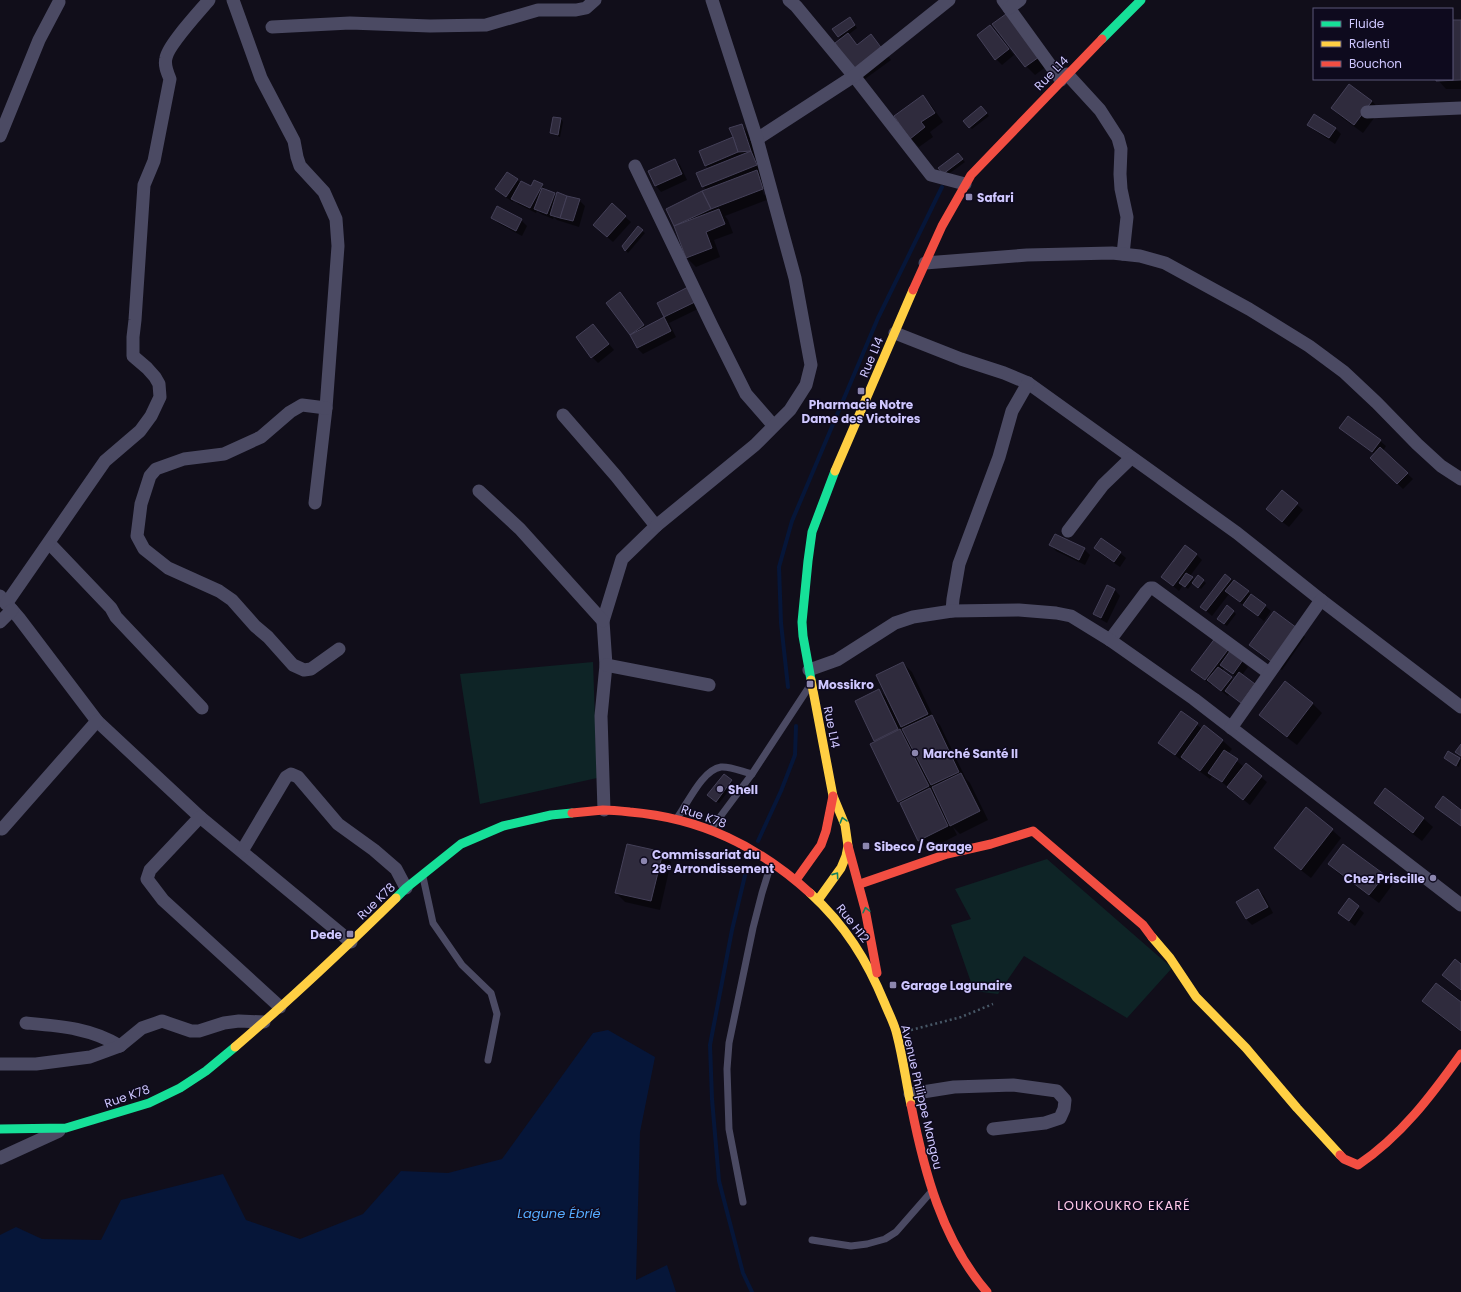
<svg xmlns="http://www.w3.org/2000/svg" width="1461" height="1292" font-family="Poppins,sans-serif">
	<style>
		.green { fill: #0e2426 }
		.water { fill: #061639 }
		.shadow { fill: #0007; fill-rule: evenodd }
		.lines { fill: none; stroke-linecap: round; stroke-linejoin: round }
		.stream { stroke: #061639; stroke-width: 4 }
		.building { fill: #2f2b3d; stroke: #444058 }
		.path { stroke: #475766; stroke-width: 2.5; stroke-dasharray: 2 3; stroke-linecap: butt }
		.lane { stroke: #4b4a63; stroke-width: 7 }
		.street { stroke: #4b4a63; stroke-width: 13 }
		.fast { stroke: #16e098; stroke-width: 9 }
		.slow { stroke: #ffcf43; stroke-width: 9 }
		.jam { stroke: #f24e42; stroke-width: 9 }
		.oneway { stroke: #128061 }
		.poi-dot { fill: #8c86af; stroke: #0e0a1e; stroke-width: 1.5 }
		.labels { text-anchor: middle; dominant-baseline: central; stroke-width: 3; stroke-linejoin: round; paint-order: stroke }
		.street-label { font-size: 12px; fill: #cfc7ff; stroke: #0e0a1e }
		.poi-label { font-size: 12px; font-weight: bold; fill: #cfc7ff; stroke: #0e0a1e; text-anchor: start }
		.neighbourhood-label { font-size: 13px; letter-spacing: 1px; fill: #ffc9ea; stroke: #0e0a1e }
		.water-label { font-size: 13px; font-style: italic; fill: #55abff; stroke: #0e0a1e }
	</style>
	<rect width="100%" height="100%" fill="#110e1a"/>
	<g class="green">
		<polygon points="593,662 597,778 480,804 460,674"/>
		<polygon points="1047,859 1172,968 1127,1018 1024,956 998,994 974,991 951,925 971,919 955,889"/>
	</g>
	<polygon class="water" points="608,1030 655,1057 640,1132 636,1280 667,1265 676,1292 0,1292 0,1235 16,1227 42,1239 101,1240 121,1200 223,1174 246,1220 300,1239 363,1214 401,1171 448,1173 502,1159 593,1033"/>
	<g class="shadow">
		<polygon points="1006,15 1047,66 1035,75 1026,66 994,24"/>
		<polygon points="852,21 857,28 848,35 858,45 871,36 880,45 891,60 865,79 856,70 841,39 834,30"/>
		<polygon points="1452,21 1461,21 1461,89 1446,89 1437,79 1452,79"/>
		<polygon points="990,26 1014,55 1002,65 996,59"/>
		<polygon points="922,96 931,105 943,122 930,132 933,137 919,147 910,138"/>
		<polygon points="1372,101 1380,110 1363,133 1341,117 1332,108"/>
		<polygon points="984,110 989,116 972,129 970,127"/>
		<polygon points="554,118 561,119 563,122 560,137 554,135 551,133"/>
		<polygon points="1308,124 1335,128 1341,134 1335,144 1314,130"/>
		<path d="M741 125 747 131 772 198 725 216 728 220 733 233 714 240 720 257 696 267 687 258 667 209 707 191 703 186 709 169 705 165 734 138ZM759 181H761L766 194 764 195Z"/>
		<polygon points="960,157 965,162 946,176 943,174"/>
		<polygon points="674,160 680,165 687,180 661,192 656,186 649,172"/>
		<polygon points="507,173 521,183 531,187 542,185 547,191 557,196 579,200 585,206 579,227 557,220 554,217 553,219 541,214 537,211 536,213 518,204 514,200 513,202 502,195 497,189"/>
		<polygon points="492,217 521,220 527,226 522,236 498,223"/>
		<polygon points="625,217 631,222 613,242 600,231"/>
		<polygon points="642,231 645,233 628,253 623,246"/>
		<polygon points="689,288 702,307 669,323 676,337 643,354 637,348 631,335 607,303 620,294 625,299 646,328 665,318 658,304"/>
		<polygon points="593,325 614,350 598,363 592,357"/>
		<polygon points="1340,427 1380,441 1386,446 1383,451 1413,479 1403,489 1371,458 1375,454 1346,433"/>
		<polygon points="1282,491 1303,510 1289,527 1273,515"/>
		<polygon points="1051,545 1084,549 1090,555 1085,565 1056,551"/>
		<polygon points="1095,548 1120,553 1126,558 1120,567 1101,554"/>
		<polygon points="1196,554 1202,560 1190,576 1195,581 1198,577 1206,583 1201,589 1193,582 1188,589 1183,585 1179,591 1162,577"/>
		<polygon points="1230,579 1248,592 1271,611 1264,621 1229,594 1212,616 1201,606"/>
		<polygon points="1108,586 1115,590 1120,596 1107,623 1100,619 1094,614"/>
		<polygon points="1233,611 1236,614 1227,626 1220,621"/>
		<polygon points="1296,628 1305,637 1282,670 1260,654 1251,645"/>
		<path d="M1217 638 1248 667 1242 675 1247 708 1229 694 1228 696 1212 684 1211 685 1193 670ZM1224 668 1236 677 1234 681 1222 671Z"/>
		<polygon points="903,663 912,672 935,720 940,725 966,779 970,783 988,820 960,834 953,827 957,835 928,850 919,841 899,801 876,742 875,740 879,690 888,699"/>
		<polygon points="1285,683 1313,704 1322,713 1297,745 1269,724 1260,715"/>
		<polygon points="1182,712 1202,729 1204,727 1223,741 1232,749 1228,754 1244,767 1246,765 1267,782 1250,805 1213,775 1210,779 1191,765 1183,758 1181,760 1160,743"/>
		<polygon points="1449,752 1461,760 1459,767 1445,758"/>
		<polygon points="731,781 734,784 719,803 711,798"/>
		<polygon points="1385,790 1424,819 1433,827 1422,841 1384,812 1375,803"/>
		<polygon points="1332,830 1341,838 1311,878 1284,857 1275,848"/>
		<polygon points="662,853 671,862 660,910 625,902 616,893"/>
		<polygon points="1329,864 1384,875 1393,884 1379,903 1338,873"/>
		<polygon points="1258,890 1264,896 1273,913 1252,925 1246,919"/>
		<polygon points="1349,900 1364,913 1355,926 1339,913"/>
		<polygon points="1461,965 1461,991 1443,975"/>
		<polygon points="1423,1001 1461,1004 1461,1032 1432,1010"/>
	</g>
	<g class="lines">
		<g class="stream">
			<polyline points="788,687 781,623 779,567 792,521 878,318 942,187"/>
			<polyline points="758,841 781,791 795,755 796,726"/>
			<polyline points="747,867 732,930 710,1045 712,1099 719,1181 743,1273 752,1292"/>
		</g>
	</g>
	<g class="building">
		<polygon points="1006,14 1039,57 1025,67 992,24"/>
		<polygon points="850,17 855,25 838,37 832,29"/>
		<polygon points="1452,20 1461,20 1461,80 1436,81 1436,79 1452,79"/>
		<polygon points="990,25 1009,49 995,60 977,35"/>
		<polygon points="848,33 857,45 871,34 883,50 855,71 835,43"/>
		<polygon points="1349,84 1372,101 1354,125 1331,108"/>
		<polygon points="923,95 935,113 921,122 925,127 910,139 894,116"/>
		<polygon points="981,106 987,113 969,128 963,121"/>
		<polygon points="1314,114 1336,128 1329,138 1307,125"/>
		<polygon points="553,117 561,118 558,135 550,133"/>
		<polygon points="742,124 751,151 738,152 733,137 729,128"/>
		<polygon points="733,137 738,152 705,166 699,151"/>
		<polygon points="751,151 757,165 702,187 696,173"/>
		<polygon points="958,153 963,159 943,174 938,168"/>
		<polygon points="675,159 682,174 655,186 648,171"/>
		<polygon points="757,170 763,189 711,209 702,191"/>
		<polygon points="507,172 518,179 506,197 495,189"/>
		<polygon points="534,180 543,184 530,208 511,199 521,181 531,186"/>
		<polygon points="542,188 555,193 547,214 534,209"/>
		<polygon points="702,191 711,209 674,226 666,209"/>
		<polygon points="557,192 567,196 560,218 550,215"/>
		<polygon points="567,196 580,199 573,221 560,218"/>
		<polygon points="612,203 626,216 607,237 593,225"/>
		<polygon points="497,206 522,219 516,231 491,218"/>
		<polygon points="719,209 725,224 706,232 712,248 686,258 674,226"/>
		<polygon points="638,226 643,230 625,251 622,246"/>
		<polygon points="690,286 697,301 664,317 657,303"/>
		<polygon points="620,292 644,325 630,335 606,303"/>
		<polygon points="664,317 671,331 637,348 630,335"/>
		<polygon points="593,324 609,344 591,358 576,337"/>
		<polygon points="1348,416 1381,440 1372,452 1339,428"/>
		<polygon points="1380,447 1408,473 1397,484 1370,458"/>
		<polygon points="1282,490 1298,503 1282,522 1266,509"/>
		<polygon points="1055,534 1085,548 1079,560 1049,545"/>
		<polygon points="1101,538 1121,552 1114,562 1094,548"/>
		<polygon points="1185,545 1197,554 1173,586 1161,577"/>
		<polygon points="1186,573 1193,577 1185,587 1179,583"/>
		<polygon points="1225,574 1231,579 1206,611 1200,607"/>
		<polygon points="1198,575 1204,580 1198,588 1192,583"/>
		<polygon points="1234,580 1249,591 1240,602 1225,591"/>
		<polygon points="1107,585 1115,589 1101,618 1093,614"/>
		<polygon points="1251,594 1266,605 1258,616 1243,605"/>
		<polygon points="1227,605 1234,611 1224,624 1217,619"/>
		<polygon points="1274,611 1297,628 1272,662 1249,645"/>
		<polygon points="1216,637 1230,647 1205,680 1191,670"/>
		<polygon points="1230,651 1243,660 1233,674 1220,665"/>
		<polygon points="903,662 928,714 901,727 876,675"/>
		<polygon points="1218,667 1232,677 1221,691 1207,680"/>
		<polygon points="1239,672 1255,684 1241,703 1225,691"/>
		<polygon points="1285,681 1313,703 1287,737 1259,715"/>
		<polygon points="879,689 898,729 874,741 855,701"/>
		<polygon points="1181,711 1198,723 1175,755 1158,743"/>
		<polygon points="932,715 959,772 931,785 902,729"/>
		<polygon points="1204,725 1223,740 1200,771 1181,757"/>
		<polygon points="900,729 929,786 898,802 870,744"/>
		<polygon points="1461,744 1461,756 1455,752"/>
		<polygon points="1224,750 1238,759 1222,782 1208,773"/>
		<polygon points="1448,751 1460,758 1456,766 1444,758"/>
		<polygon points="1246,763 1262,776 1243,800 1227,787"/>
		<polygon points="961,773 980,811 950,826 932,787"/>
		<polygon points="724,774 732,780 716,802 707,795"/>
		<polygon points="930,788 948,826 918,841 900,803"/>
		<polygon points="1385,788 1424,818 1413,833 1374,803"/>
		<polygon points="1443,796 1461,810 1461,826 1435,807"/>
		<polygon points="1306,807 1333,829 1301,870 1274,848"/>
		<polygon points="627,844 663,852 651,901 615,893"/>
		<polygon points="1343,844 1385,875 1369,895 1328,864"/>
		<polygon points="1258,889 1268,907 1246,919 1236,902"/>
		<polygon points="1349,898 1359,906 1349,921 1338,913"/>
		<polygon points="1455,959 1461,964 1461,990 1442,975"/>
		<polygon points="1436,983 1461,1002 1461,1031 1422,1001"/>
	</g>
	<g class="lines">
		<polyline class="path" points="911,1030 961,1017 993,1004"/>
		<g class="lane">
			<path d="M677 818C688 803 702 770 721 767 730 766 743 772 752 774"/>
			<polyline points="711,829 752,774 809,687"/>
			<polyline points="423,877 433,923 462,965 491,993 497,1014 488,1060"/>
			<polyline points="743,1202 729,1129 727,1069 729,1043 753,928 762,893 771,864"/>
			<polyline points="812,1240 851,1246 867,1244 885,1239 896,1232 931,1192"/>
		</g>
		<g class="street">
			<polyline points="233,0 261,78 294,141 297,157 300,166 324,192 336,219 338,246 326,408 315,503"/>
			<polyline points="789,0 796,6 854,76 931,175 965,184"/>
			<polyline points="1003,0 1061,80"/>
			<polyline points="1009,8 1020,0"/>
			<polyline points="272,27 350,23 430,26 486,25 538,10 576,10 586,8 595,0"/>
			<polyline points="1067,74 1100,110 1118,138 1121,149 1120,174 1121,189 1127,217 1123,254"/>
			<polyline points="1367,112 1461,108"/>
			<polyline points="0,136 39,40 59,2"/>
			<polyline points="757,139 854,76 949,0"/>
			<polyline points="635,166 712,326 746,394 773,425"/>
			<polyline points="925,263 1027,255 1112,253 1140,256 1165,263 1249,309 1309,346 1344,372 1377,403 1417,444 1441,466 1461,479"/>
			<polyline points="895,333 961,359 1004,373 1028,383 1237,533 1321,600 1461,707"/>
			<polyline points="326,408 302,405 290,412 261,437 224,454 184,459 156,469 150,476 141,504 137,536 144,549 168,568 219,591 232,600 255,626 268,637 293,665 304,670 311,669 339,649"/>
			<polyline points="563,415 616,476 656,526 622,559 603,621 606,665 601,716 604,810"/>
			<polyline points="479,491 520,529 603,621"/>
			<polyline points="656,526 755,445 790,410 806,385 811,365 795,278 757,139 712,0"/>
			<polyline points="1068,531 1103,485 1131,458"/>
			<polyline points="49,543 111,608 116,617 202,708"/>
			<polyline points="0,596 19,618 97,721 200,817 351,942"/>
			<path d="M6 604 105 461 140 431 151 416 160 397 159 384 155 377 147 368 133 356V337L135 320 144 185 154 161 170 79C167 72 164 65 166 58 168 45 199 12 209 0"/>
			<polyline points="952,611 953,599 959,564 999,457 1012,411 1028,383"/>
			<polyline points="0,622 12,610"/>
			<polyline points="1110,640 1146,592 1150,588 1153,588 1269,673"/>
			<polyline points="606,665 709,685"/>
			<polyline points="809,670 837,660 895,623 913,617 952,611 1019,610 1056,613 1071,616 1110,640 1194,699 1461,905"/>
			<polyline points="1231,728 1321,600"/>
			<polyline points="200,817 150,870 147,879 163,900 280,1007"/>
			<polyline points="2,829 97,721"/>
			<polyline points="242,851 286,777 291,774 298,777 338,824 374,850 396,869 406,888"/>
			<path d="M26 1023C60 1026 91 1028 120 1046"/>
			<polyline points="0,1064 36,1064 90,1057 120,1046 142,1028 162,1021 191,1031 199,1031 224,1023 239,1021 264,1022"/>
			<polyline points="910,1094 954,1087 1013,1085 1057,1091 1065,1100 1064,1109 1060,1118 1045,1123 993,1129"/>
			<polyline points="0,1158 59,1131"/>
		</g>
		<g class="fast">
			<polyline points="1102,39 1141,0"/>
			<polyline points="811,680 803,636 802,622 808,561 812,532 835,471"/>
			<polyline points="396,898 406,888 461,844 503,826 551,815 572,813"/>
			<polyline points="0,1129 66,1128 149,1103 180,1088 206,1071 235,1047"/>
		</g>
		<g class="slow">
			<polyline points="835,471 913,290"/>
			<polyline points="811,680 833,796 845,825 848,846 846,856 841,868 818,900"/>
			<path d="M810 893C845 925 867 960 885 1004 889 1014 895 1025 897 1035 903 1058 906 1082 911 1105"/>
			<polyline points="1152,937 1170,958 1196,997 1246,1048 1297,1108 1340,1155"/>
			<path d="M235 1047C291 999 344 949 396 898"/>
		</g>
		<g class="jam">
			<polyline points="913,290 942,226 971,175 1102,39"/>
			<path d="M572 813C582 812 592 811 603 810 612 810 621 811 630 812 701 818 758 846 810 893"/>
			<polyline points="848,846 865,909 877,973"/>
			<polyline points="796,880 821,845 826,831 833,796"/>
			<polyline points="860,884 947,854 991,844 1033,831 1143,925 1152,937"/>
			<path d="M911 1105C924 1171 942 1240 987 1292"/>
			<path d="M1340 1155 1344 1159 1358 1165C1401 1136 1431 1096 1461 1054"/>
		</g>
	</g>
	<defs><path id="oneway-chevron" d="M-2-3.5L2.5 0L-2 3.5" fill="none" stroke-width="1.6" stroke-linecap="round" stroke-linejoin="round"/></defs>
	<g class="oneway">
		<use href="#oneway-chevron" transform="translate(843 820) rotate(-106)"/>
		<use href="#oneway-chevron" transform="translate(836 875) rotate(-55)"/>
		<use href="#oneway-chevron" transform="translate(866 910) rotate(-103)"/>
	</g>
	<g class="poi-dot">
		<rect x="965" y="193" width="8" height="8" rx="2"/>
		<rect x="857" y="387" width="8" height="8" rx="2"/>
		<rect x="806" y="680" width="8" height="8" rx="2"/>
		<circle cx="915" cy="753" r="4"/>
		<circle cx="720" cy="789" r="4"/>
		<rect x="862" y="842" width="8" height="8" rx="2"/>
		<circle cx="644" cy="861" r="4"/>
		<circle cx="1433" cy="878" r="4"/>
		<rect x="346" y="930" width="8" height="8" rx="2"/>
		<rect x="889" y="981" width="8" height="8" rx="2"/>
	</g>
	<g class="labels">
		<g class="street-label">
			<text transform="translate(1051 73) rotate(-46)">Rue L14</text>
			<text transform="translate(871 357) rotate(-67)">Rue L14</text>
			<text transform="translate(832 727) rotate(79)">Rue L14</text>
			<text transform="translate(704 816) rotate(19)">Rue K78</text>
			<text transform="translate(376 901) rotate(-44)">Rue K78</text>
			<text transform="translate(853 923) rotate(52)">Rue H12</text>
			<text transform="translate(127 1096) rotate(-19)">Rue K78</text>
			<text transform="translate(922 1097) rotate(77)">Avenue Philippe Mangou</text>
		</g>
		<g class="poi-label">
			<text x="977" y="197">Safari</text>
			<text x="861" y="404" text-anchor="middle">Pharmacie Notre<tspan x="861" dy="14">Dame des Victoires</tspan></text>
			<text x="818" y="684">Mossikro</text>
			<text x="923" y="753">Marché Santé II</text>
			<text x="728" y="789">Shell</text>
			<text x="874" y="846">Sibeco / Garage</text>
			<text x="652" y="854">Commissariat du<tspan x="652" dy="14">28ᵉ Arrondissement</tspan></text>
			<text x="1425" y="878" text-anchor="end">Chez Priscille</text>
			<text x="342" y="934" text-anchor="end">Dede</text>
			<text x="901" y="985">Garage Lagunaire</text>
		</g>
		<g class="neighbourhood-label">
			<text x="1124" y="1205">LOUKOUKRO EKARÉ</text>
		</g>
		<g class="water-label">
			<text x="559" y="1213">Lagune Ébrié</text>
		</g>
	</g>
	<rect x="1313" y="8" width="140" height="72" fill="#0e0a1e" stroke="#5b5678"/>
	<rect x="1321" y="21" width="20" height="6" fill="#16e098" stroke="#5b5678"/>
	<text x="1349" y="28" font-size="12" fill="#cfc7ff">Fluide</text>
	<rect x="1321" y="41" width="20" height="6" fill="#ffcf43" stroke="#5b5678"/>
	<text x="1349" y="48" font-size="12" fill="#cfc7ff">Ralenti</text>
	<rect x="1321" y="61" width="20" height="6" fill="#f24e42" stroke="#5b5678"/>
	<text x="1349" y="68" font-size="12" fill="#cfc7ff">Bouchon</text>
</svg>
